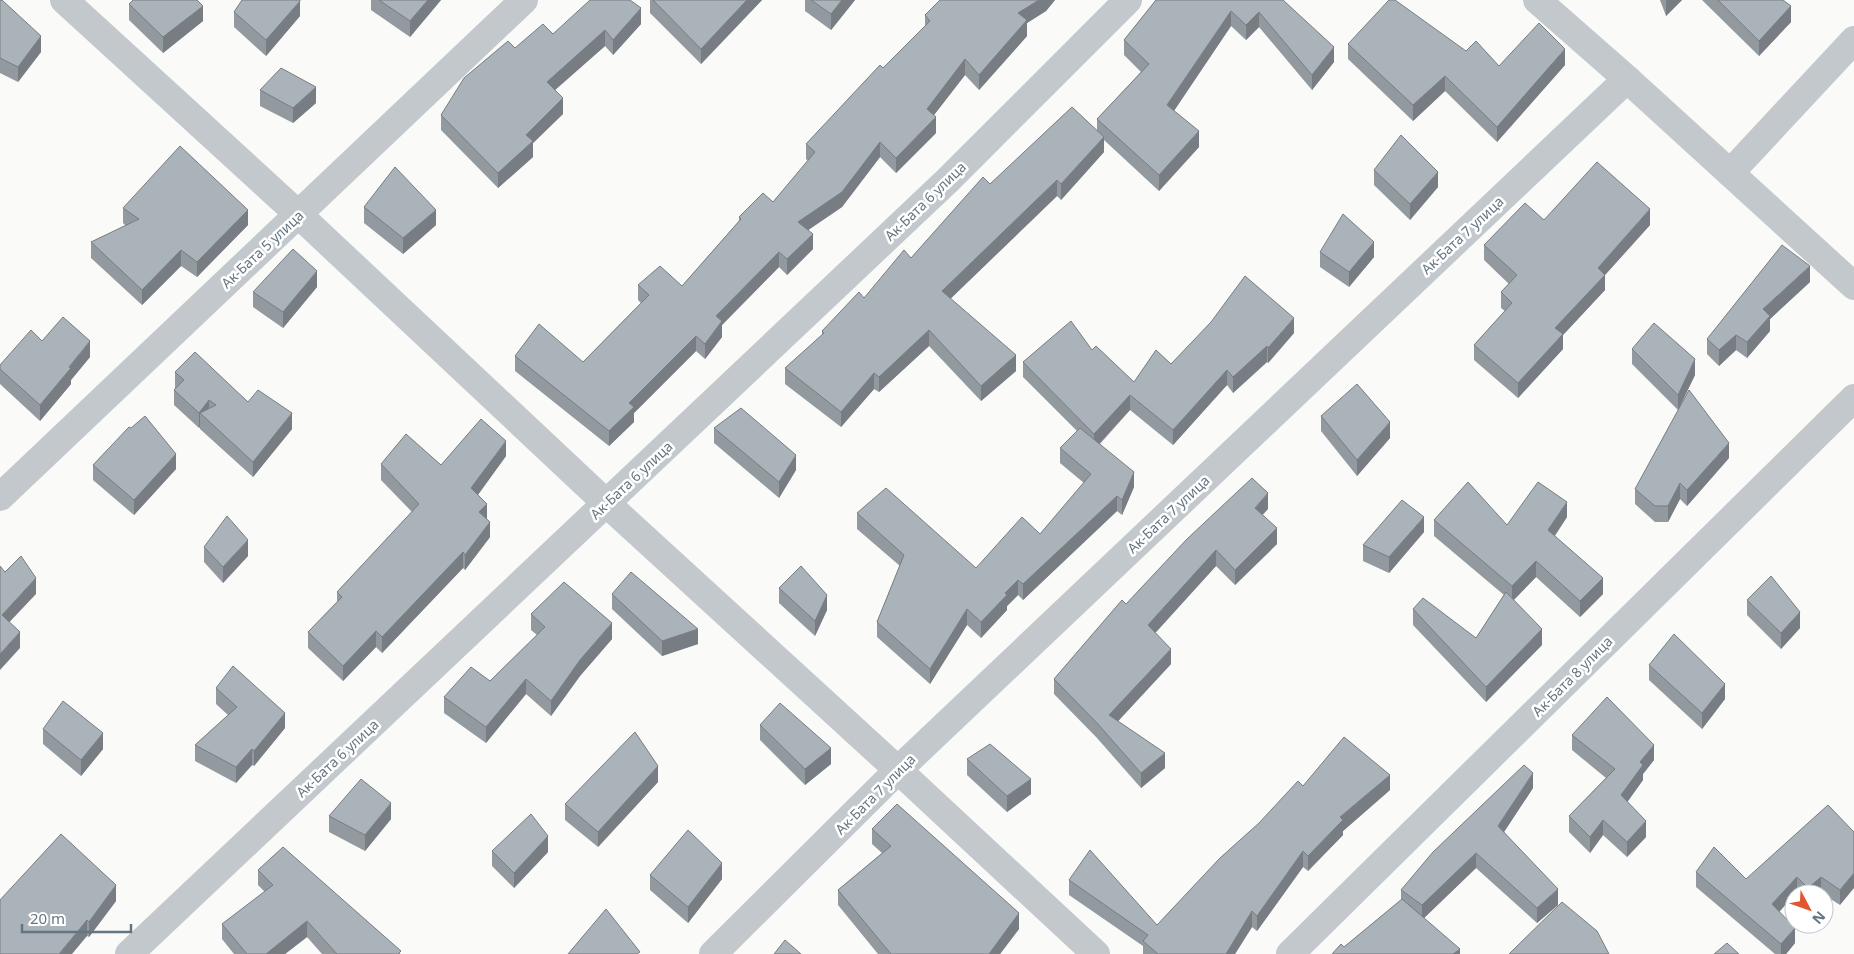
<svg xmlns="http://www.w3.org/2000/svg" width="1854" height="954" font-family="'Noto Sans',sans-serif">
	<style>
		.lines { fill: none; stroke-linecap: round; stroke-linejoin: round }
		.minor { stroke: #c3c8cc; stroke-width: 28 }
		.wall { fill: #929a9f }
		.shaded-wall { fill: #777d82 }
		.building { fill: #aab3b9; stroke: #777d82 }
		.labels { text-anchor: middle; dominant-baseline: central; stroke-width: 5; stroke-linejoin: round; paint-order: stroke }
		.street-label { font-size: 14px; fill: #657683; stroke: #fff }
	</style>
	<rect width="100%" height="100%" fill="#fafaf8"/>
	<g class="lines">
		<g class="minor">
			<polyline points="64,0 298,214 606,503 898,770 1096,954"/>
			<polyline points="1537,0 1627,79 1854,286"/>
			<polyline points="1730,173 1854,40"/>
			<polyline points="0,497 524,0"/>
			<polyline points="129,954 948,180 1128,0"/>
			<polyline points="713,954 898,770 1627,79"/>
			<polyline points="1290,954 1854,398"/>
		</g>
	</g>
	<g class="wall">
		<polygon points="0,0 41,52 18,82 0,73"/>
		<polygon points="371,0 441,0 410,37 371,10"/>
		<polygon points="650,0 762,0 701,64 650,13"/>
		<polygon points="805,0 855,0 831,30 805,11"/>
		<polygon points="940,0 1055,0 1046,11 1027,23 1027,36 979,90 965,75 934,115 936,133 896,173 880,157 842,207 808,230 813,249 787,275 779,267 722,325 722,337 705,359 696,351 634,413 634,422 609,446 515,371 515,356 583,362 641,303 638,300 638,285 682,286 739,221 739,217 773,202 808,161 806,159 806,144 925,26 925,15"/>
		<polygon points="1156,0 1283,0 1334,62 1312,90 1259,27 1246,40 1231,26 1174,111 1199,147 1159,191 1104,140 1104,152 1061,200 1057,196 950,299 1016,371 981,401 929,346 879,392 874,389 841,427 785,384 785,368 822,335 822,331 864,298 911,258 990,184 1097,130 1097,119 1141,72 1124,55 1124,40"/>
		<polygon points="1660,0 1682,0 1666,16"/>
		<polygon points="1702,0 1783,0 1791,22 1759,56"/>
		<polygon points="129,4 203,21 163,53 129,20"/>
		<polygon points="234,12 300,16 266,56 234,27"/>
		<polygon points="641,24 613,55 605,46 555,90 563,114 533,143 533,157 498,188 441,130 441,115 515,48 553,34"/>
		<polygon points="1348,44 1466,51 1499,66 1565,65 1497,142 1445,91 1413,121 1348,59"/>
		<polygon points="260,90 316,103 293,123 260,106"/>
		<polygon points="1374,170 1438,187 1410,220 1374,185"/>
		<polygon points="364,207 436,225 403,254 364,223"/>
		<polygon points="123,208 248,225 197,277 181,266 142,305 91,258 91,242 126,226 123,223"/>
		<polygon points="1544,220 1650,225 1605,275 1605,290 1563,335 1563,349 1518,398 1474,360 1474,345 1505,311 1501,308 1501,292 1509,284 1484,260 1484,245"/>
		<polygon points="1320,252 1374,257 1349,287 1320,267"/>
		<polygon points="1810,282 1770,319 1770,331 1747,358 1736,350 1719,366 1707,354 1707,339"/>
		<polygon points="317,287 283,328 253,307 253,292"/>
		<polygon points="1294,333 1268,363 1267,362 1233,393 1227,385 1173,445 1130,410 1100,444 1134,487 1122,515 1117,511 1023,600 1018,595 1007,606 1007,610 981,638 967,625 930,684 877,637 877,622 900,566 857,529 857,513 976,568 1040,534 1084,483 1060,463 1060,448 1077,431 1023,377 1023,362 1092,350 1134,382 1171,364"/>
		<polygon points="42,341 90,357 71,380 71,384 40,421 0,384 0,365"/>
		<polygon points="1632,349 1695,375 1678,410 1632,364"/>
		<polygon points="175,372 248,402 292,429 253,477 200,429 200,427 199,428 174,405 174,390 175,388"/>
		<polygon points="1321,416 1390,438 1357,476 1321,431"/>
		<polygon points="131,428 176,469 134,515 93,480 93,465"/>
		<polygon points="714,428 796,470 779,498 714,443"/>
		<polygon points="506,456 478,495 487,519 490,537 465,570 463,568 382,653 376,647 343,681 308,648 308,632 337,602 337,592 412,512 381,480 381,464 441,465"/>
		<polygon points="1729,458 1687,506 1680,499 1668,522 1655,522 1635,504 1635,489"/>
		<polygon points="1268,509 1262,515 1277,544 1235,585 1216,566 1155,633 1171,664 1118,721 1165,768 1141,788 1097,738 1054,694 1054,679 1126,604"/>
		<polygon points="1567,517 1555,536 1603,594 1580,617 1536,577 1513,600 1542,645 1486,702 1413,625 1413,609 1476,638 1504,595 1434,536 1434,520 1507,525"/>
		<polygon points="1424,532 1389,573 1363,561 1363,545"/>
		<polygon points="204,547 248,556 223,583 204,562"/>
		<polygon points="779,588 827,610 815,636 779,603"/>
		<polygon points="612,594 698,644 662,656 612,609"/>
		<polygon points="1747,600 1800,628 1781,649 1747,615"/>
		<polygon points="531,614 612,639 580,676 551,716 526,694 486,743 444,713 444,697 490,681 537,635 531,630"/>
		<polygon points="1649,665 1725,699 1702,729 1649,680"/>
		<polygon points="216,688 285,728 254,766 252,765 236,783 195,761 195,745 228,715 216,704"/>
		<polygon points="760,725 831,764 805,785 760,740"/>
		<polygon points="43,729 103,749 81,776 43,744"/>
		<polygon points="1572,735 1654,760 1643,774 1643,780 1627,802 1646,837 1627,857 1603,835 1590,853 1569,832 1569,816 1606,778 1572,750"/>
		<polygon points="967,759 1031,794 1007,812 967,775"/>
		<polygon points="658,782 598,847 565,820 565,804"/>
		<polygon points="1533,788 1504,832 1558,905 1537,923 1476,868 1424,918 1460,954 1344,947 1401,900 1401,890"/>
		<polygon points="1390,790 1343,831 1343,835 1308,871 1303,867 1257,931 1252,927 1235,954 1143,954 1143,946 1069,895 1069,880 1157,925"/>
		<polygon points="329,816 391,819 365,851 329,832"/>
		<polygon points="872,829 1019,929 1000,954 878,954 838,905 838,890 882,853 872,844"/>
		<polygon points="1854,832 1840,905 1821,893 1820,894 1799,894 1797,892 1779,912 1795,943 1786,954 1775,954 1696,887 1696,872 1746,879"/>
		<polygon points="61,834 116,901 89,937 87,936"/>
		<polygon points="492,851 548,852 514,888 492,866"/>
		<polygon points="258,870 401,954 322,954 307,937 285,954 234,954 222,939 222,924 265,892 258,885"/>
		<polygon points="650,875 722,879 688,923 650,890"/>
	</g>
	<g class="shaded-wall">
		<polygon points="428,0 441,0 410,37 410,21"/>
		<polygon points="747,0 762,0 701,64 701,49"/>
		<polygon points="842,0 855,0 831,30 831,14"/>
		<polygon points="1039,0 1055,0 1046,11 1027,23 1027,36 979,90 979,75 1018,13"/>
		<polygon points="1667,0 1682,0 1666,16 1666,1"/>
		<polygon points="300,1 300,16 266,56 266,40"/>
		<polygon points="203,6 203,21 163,53 163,37"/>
		<polygon points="1791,6 1791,22 1759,56 1759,41"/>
		<polygon points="641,8 641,24 613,55 613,40"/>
		<polygon points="1231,11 1231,26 1167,121 1167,105"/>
		<polygon points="1259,12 1259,27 1246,40 1246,25"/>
		<polygon points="605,30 605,46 547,97 547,82"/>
		<polygon points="41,36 41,52 18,82 18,67"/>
		<polygon points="1334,47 1334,62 1312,90 1312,75"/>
		<polygon points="1565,49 1565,65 1497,142 1497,127"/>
		<polygon points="965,59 965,75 927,124 927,109"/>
		<polygon points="1445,76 1445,91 1413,121 1413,105"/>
		<polygon points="316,87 316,103 293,123 293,108"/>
		<polygon points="563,98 563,114 533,143 533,157 498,188 498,173 526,135"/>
		<polygon points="936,117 936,133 896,173 896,158"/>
		<polygon points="1199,131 1199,147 1159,191 1159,175"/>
		<polygon points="1104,137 1104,152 1061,200 1061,184"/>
		<polygon points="880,142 880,157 842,207 798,237 798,222"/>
		<polygon points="1438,172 1438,187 1410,220 1410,204"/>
		<polygon points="1057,180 1057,196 942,307 942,291"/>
		<polygon points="1650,209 1650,225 1605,275 1605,290 1563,335 1563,349 1518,398 1518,383 1555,328 1598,268"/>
		<polygon points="248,210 248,225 197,277 197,262"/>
		<polygon points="436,210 436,225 403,254 403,238"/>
		<polygon points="813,234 813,249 787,275 787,259"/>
		<polygon points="1374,242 1374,257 1349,287 1349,272"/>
		<polygon points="181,250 181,266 142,305 142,290"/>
		<polygon points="779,252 779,267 722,325 722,337 705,359 705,344 716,316"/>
		<polygon points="1810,266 1810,282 1770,319 1770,331 1747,358 1747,342 1763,309"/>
		<polygon points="317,271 317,287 283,328 283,312"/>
		<polygon points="1294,318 1294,333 1268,363 1268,348"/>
		<polygon points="929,330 929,346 879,392 879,377"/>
		<polygon points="1736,335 1736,350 1719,366 1719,350"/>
		<polygon points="696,336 696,351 634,413 634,422 609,446 609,431 629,403"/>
		<polygon points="90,341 90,357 71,380 71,384 40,421 40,405"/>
		<polygon points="1267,346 1267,362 1233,393 1233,377"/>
		<polygon points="1016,355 1016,371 981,401 981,386"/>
		<polygon points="1695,359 1695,375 1678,410 1678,395"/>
		<polygon points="1227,370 1227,385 1173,445 1173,430"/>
		<polygon points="874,373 874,389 841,427 841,412"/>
		<polygon points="1130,395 1130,410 1094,449 1094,434"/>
		<polygon points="209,400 209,416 200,413 200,427 199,428 199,413"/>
		<polygon points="292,413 292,429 253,477 253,462"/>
		<polygon points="1390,422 1390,438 1357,476 1357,460"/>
		<polygon points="506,441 506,456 471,504 471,488"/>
		<polygon points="1729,443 1729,458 1687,506 1687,490"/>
		<polygon points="176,454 176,469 134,515 134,500"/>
		<polygon points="796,455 796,470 779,498 779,482"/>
		<polygon points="1134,472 1134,487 1122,515 1122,500"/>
		<polygon points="1680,483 1680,499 1668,522 1668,506"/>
		<polygon points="1268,493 1268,509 1255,523 1255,508"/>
		<polygon points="1117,496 1117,511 1023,600 1023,584"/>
		<polygon points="1567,502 1567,517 1548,545 1548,530"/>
		<polygon points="487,504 487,520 479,512"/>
		<polygon points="1424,517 1424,532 1389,573 1389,557"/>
		<polygon points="490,522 490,537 465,570 465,555"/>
		<polygon points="1277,528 1277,544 1235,585 1235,570"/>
		<polygon points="248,540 248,556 223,583 223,567"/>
		<polygon points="1216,550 1216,566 1148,641 1148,625"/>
		<polygon points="463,552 463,568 382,653 382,637"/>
		<polygon points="1536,561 1536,577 1512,602 1512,586"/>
		<polygon points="36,578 36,594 2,630 2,615"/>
		<polygon points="1603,578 1603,594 1580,617 1580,601"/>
		<polygon points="1018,580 1018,595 1007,606 1007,610 981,638 981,622 1005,593"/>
		<polygon points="827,595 827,610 815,636 815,621"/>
		<polygon points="967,609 967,625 930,684 930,669"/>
		<polygon points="1800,612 1800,628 1781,649 1781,633"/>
		<polygon points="612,623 612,639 580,676 551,716 551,701 580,660"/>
		<polygon points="698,629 698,644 662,656 662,641"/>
		<polygon points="1542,629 1542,645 1486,702 1486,687"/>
		<polygon points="376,631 376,647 343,681 343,666"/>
		<polygon points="20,632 20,648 0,670 0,654"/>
		<polygon points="1171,649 1171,664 1109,731 1109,715"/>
		<polygon points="526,679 526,694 486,743 486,727"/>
		<polygon points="1725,684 1725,699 1702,729 1702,713"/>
		<polygon points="285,713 285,728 254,766 254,751"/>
		<polygon points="103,733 103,749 81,776 81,760"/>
		<polygon points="1654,745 1654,760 1643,774 1643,780 1621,811 1621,795 1640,762"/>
		<polygon points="831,748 831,764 805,785 805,769"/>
		<polygon points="252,749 252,765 236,783 236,767"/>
		<polygon points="1165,753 1165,768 1141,788 1141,773"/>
		<polygon points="658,766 658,782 598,847 598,832"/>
		<polygon points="1533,773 1533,788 1498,841 1498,826"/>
		<polygon points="1390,775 1390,790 1343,831 1343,835 1308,871 1308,856 1340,817"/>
		<polygon points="1031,779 1031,794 1007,812 1007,796"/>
		<polygon points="391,803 391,819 365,851 365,835"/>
		<polygon points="1603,820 1603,835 1590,853 1590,837"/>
		<polygon points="1646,821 1646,837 1627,857 1627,842"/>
		<polygon points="548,836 548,852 514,888 514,873"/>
		<polygon points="1303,851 1303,867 1257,931 1257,916"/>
		<polygon points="1476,853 1476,868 1422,920 1422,905"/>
		<polygon points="722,863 722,879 688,923 688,907"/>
		<polygon points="1854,873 1854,888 1840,905 1840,890"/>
		<polygon points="1797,877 1797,892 1794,894 1794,895 1772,920 1772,904"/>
		<polygon points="1821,877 1821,893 1820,894 1808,894 1808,888"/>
		<polygon points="116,885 116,901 89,937 89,922"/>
		<polygon points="1558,889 1558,905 1537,923 1537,908"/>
		<polygon points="1252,911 1252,927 1235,954 1226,954"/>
		<polygon points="1019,913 1019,929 1000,954 989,954"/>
		<polygon points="87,920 87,936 72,954 59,954"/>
		<polygon points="307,921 307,937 285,954 266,954"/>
		<polygon points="1795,928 1795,943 1786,954 1781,954 1781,944"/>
		<polygon points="1460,949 1460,954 1453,954"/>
	</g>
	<g class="building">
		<polygon points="0,0 2,0 41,36 18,67 0,58"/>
		<polygon points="133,0 197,0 203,6 163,37 129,4"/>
		<polygon points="242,0 300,0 300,1 266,40 234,12"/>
		<polygon points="379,0 428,0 410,21"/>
		<polygon points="590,0 630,0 641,8 613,40 605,30 547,82 563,98 526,135 533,141 498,173 441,115 464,78 508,41 515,48 543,24 553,34"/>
		<polygon points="653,0 747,0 701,49"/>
		<polygon points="811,0 842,0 831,14"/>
		<polygon points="940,0 1039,0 1018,13 1027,20 979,75 965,59 927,109 936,117 896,158 880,142 842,192 798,222 813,234 787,259 779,252 716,316 722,321 705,344 696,336 629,403 634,407 609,431 515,356 539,324 583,362 649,295 638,285 660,266 682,286 741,219 739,217 763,193 773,202 815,152 806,144 880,65 883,68 930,21 925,15"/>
		<polygon points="1156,0 1283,0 1334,47 1312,75 1259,12 1246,25 1231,11 1167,105 1199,131 1159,175 1097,119 1149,64 1124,40"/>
		<polygon points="1389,0 1395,0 1466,51 1476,41 1499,66 1539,23 1565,49 1497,127 1445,76 1413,105 1348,44"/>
		<polygon points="1718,0 1783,0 1791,6 1759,41"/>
		<polygon points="281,68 316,87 293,108 260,90"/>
		<polygon points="1072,107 1104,137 1061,184 1057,180 942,291 1016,355 981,386 929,330 879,377 874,373 841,412 785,368 824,333 822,331 859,292 864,298 904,250 911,258 983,177 990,184"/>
		<polygon points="1401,135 1438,172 1410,204 1374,170"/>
		<polygon points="180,146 248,210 197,262 181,250 142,290 91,242 139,219 123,208"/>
		<polygon points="1597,162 1650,209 1598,268 1605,275 1555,328 1563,334 1518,383 1474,345 1512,303 1501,292 1517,275 1484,245 1525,203 1544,220"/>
		<polygon points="395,167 436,210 403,238 364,207"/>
		<polygon points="1343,214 1374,242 1349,272 1320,252"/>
		<polygon points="1782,245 1810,266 1763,309 1770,316 1747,342 1736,335 1719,350 1707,339"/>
		<polygon points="293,249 317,271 283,312 253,292"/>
		<polygon points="1245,276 1294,318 1268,348 1267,346 1233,377 1227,370 1173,430 1130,395 1094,434 1023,362 1071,321 1092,350 1096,346 1134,382 1156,350 1171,364 1211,322"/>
		<polygon points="63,317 90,341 69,367 71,368 40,405 0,369 0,365 31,330 42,341"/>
		<polygon points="1654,323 1695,359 1678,395 1632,349"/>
		<polygon points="195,352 248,402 258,390 292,413 253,462 200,413 216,405 209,400 199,413 174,390 184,380 175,372"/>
		<polygon points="1357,384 1390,422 1357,460 1321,416"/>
		<polygon points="1689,390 1729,443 1687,490 1680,483 1668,506 1655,506 1635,489"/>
		<polygon points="741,408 796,455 779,482 714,428"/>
		<polygon points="145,416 176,454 134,500 93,465 129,427 131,428"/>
		<polygon points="481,419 506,441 471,488 487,504 479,512 490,522 465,555 463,552 382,637 376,631 343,666 308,632 342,597 337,592 419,504 381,464 406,434 441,465"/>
		<polygon points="1080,428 1134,472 1122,500 1117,496 1023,584 1018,580 1005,593 1007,595 981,622 967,609 930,669 877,622 904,555 857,513 886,488 976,568 1022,517 1040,534 1091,474 1060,448"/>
		<polygon points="1252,478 1268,493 1255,508 1277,528 1235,570 1216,550 1148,625 1171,649 1109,715 1165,753 1141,773 1097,723 1054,679 1122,600 1126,604 1187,539"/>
		<polygon points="1468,482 1507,525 1538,482 1567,502 1548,530 1603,578 1580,601 1536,561 1512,586 1434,520"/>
		<polygon points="1402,500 1424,517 1389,557 1363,545"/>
		<polygon points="227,516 248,540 223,567 204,547"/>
		<polygon points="21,556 36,578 2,615 20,632 0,654 0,566 5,572"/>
		<polygon points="801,566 827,595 815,621 779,588"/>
		<polygon points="631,572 698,629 662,641 612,594"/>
		<polygon points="1771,576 1800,612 1781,633 1747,600"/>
		<polygon points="564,582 612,623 580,660 551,701 526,679 486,727 444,697 471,667 490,681 545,627 531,614"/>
		<polygon points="1506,592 1542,629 1486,687 1413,609 1423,598 1476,638"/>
		<polygon points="1674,634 1725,684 1702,713 1649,665"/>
		<polygon points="233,666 285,713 254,751 252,749 236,767 195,745 237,707 216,688"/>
		<polygon points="1607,697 1654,745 1640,762 1643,765 1621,795 1646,821 1627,842 1603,820 1590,837 1569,816 1615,769 1572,735"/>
		<polygon points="63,701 103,733 81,760 43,729"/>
		<polygon points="780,703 831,748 805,769 760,725"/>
		<polygon points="635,732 658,766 598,832 565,804"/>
		<polygon points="1344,737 1390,775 1340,817 1343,820 1308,856 1303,851 1257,916 1252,911 1226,954 1158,954 1143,941 1148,935 1069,880 1090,850 1157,925 1220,858 1259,823 1298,781 1303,786"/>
		<polygon points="990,744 1031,779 1007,796 967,759"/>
		<polygon points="1524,765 1533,773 1498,826 1558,889 1537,908 1476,853 1422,905 1401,890 1433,852"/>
		<polygon points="361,779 391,803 365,835 329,816"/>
		<polygon points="897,804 1019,913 989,954 891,954 838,890 891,846 872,829"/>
		<polygon points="1828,805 1854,832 1854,873 1840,890 1821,877 1808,888 1797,877 1772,904 1795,928 1781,944 1696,872 1714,847 1746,879"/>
		<polygon points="531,814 548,836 514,873 492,851"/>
		<polygon points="688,830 722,863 688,907 650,875"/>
		<polygon points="61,834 116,885 89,922 87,920 59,954 0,954 0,900"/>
		<polygon points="283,847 401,951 398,954 337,954 307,921 266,954 247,954 222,924 273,885 258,870"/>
		<polygon points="1402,899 1460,949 1453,954 1332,954 1341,944 1344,947"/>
		<polygon points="1562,902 1597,931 1609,954 1509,954"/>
		<polygon points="606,909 640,952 637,954 568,954"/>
		<polygon points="785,940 801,954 774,954"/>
		<polygon points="1727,943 1739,954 1714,954"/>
	</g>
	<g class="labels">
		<g class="street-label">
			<text transform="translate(925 201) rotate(-44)">Ак-Бата 6 улица</text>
			<text transform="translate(1462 235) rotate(-43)">Ак-Бата 7 улица</text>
			<text transform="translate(262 249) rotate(-43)">Ак-Бата 5 улица</text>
			<text transform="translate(631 480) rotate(-43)">Ак-Бата 6 улица</text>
			<text transform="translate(1168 514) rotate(-43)">Ак-Бата 7 улица</text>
			<text transform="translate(1572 676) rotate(-45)">Ак-Бата 8 улица</text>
			<text transform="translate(337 758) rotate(-43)">Ак-Бата 6 улица</text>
			<text transform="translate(875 794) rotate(-45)">Ак-Бата 7 улица</text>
		</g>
	</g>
	<g transform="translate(1809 909) rotate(131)"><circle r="24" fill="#ffffff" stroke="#c1c8cd"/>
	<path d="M0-4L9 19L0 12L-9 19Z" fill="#e4572e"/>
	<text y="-8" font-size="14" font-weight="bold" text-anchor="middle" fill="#657683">N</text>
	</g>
	<path d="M22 924v8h109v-8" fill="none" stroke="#657683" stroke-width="2.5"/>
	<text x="30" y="924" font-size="15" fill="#657683" stroke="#ffffff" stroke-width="4" paint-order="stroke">20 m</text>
</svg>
